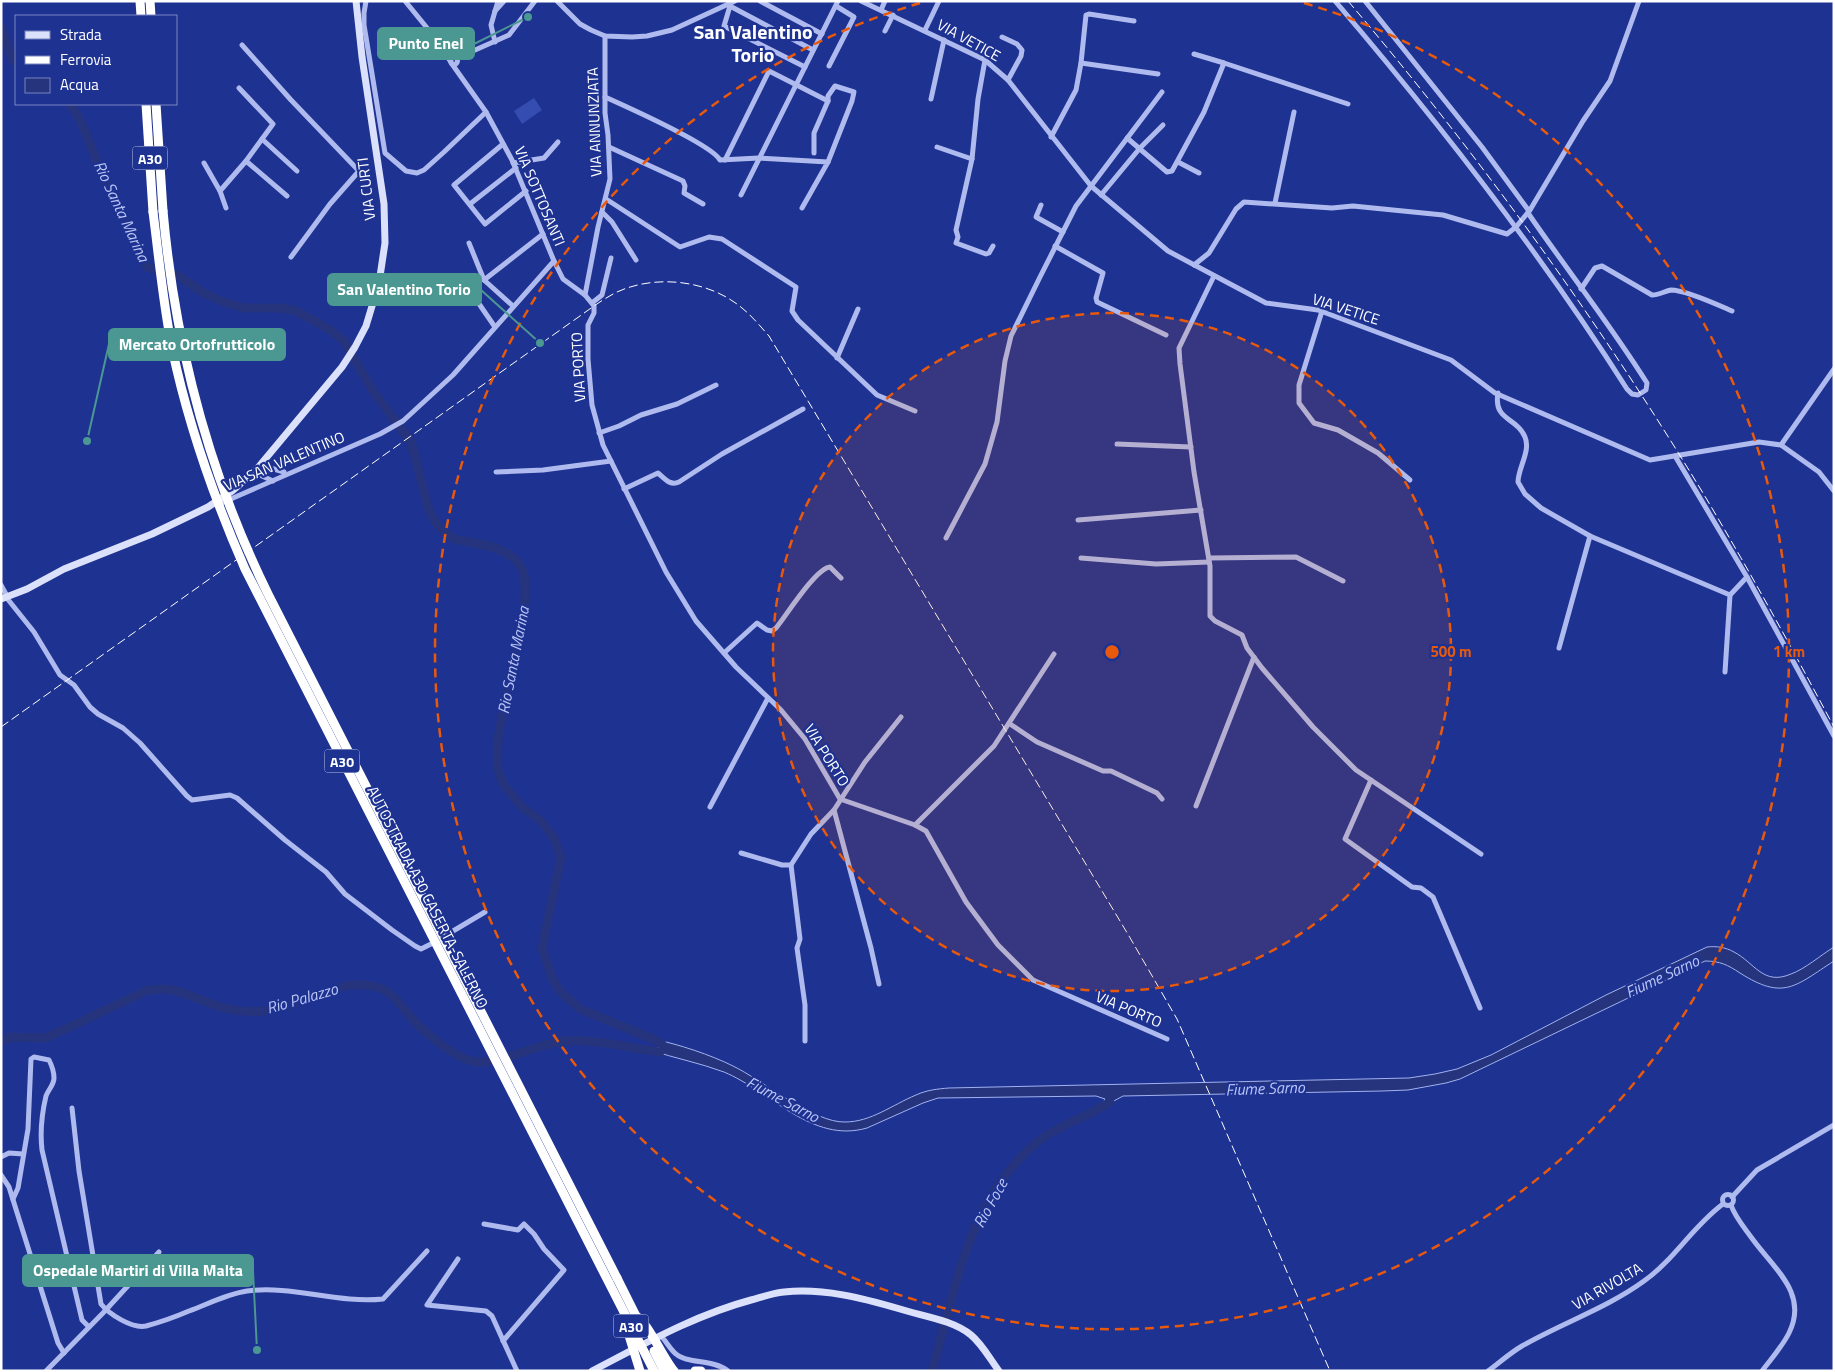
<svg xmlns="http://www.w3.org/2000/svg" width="1835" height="1372" font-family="'Titillium Web',sans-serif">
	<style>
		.green { fill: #354cb0 }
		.water { fill: #25347d; stroke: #a2b2ef }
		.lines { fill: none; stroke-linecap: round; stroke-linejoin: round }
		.river { stroke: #25347d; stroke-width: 9 }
		.minor { stroke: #afbbee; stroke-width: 5 }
		.secondary { stroke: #dbe1fa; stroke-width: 7 }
		.motorway { stroke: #fff; stroke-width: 9 }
		.rail { stroke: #fff; stroke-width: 1; stroke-dasharray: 9 4; stroke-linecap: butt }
		.motorway-bridge { stroke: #fff; stroke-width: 9 }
		.ring { fill: none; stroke: #e8590c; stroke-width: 2.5; stroke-dasharray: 9 6 }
		.labels { text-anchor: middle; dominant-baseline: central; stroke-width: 4.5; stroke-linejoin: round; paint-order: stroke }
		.shield { fill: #1e3292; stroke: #bcc2de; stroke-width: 1 }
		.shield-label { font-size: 14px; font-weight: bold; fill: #fff }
		.street-label { font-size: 15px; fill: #fff; stroke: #1e3292 }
		.water-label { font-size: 16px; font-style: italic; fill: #bbc6f5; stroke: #1e3292 }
		.district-label { font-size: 20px; font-weight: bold; fill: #fff; stroke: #1e3292 }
		.centre { fill: #e8590c; stroke: #1e3292; stroke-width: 2.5 }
		.ring-label { font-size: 15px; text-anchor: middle; font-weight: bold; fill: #e8590c; stroke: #1e3292; stroke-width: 4.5; stroke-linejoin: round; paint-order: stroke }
		.leader { fill: none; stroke: #4b9892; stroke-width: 2 }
		.callout-dot { fill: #4b9892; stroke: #1e3292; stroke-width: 2 }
		.callout { fill: #4b9892; stroke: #4b9892; stroke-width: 2 }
		.callout-label { font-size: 16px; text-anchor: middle; font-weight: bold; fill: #fff }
	</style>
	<rect width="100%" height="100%" fill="#1e3292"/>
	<polygon class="green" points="534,98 542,110 522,124 514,111"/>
	<path class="water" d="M1707 947C1716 946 1725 947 1734 952 1755 963 1763 986 1791 974 1805 969 1821 955 1834 947V961C1795 986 1784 1001 1740 973 1728 965 1720 961 1705 961L1460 1079 1446 1083 1408 1090 1382 1091 1123 1096 1101 1108 1105 1099 1096 1096 938 1098 923 1103 867 1128C812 1144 770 1091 724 1072 700 1063 674 1058 650 1050V1048H659L660 1044 653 1039C678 1044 711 1055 733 1066 762 1080 814 1123 845 1122 871 1122 892 1105 916 1095 927 1090 937 1089 949 1088L1409 1078 1435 1074 1457 1069 1491 1055 1606 995Z"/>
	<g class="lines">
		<g class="river">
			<polyline points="1,28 13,60 16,62"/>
			<path d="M70 104C87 126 92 155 105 180 119 209 135 237 147 267L177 275 202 292 221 301 244 308H281L296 311 329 329 344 341 373 391 411 442 428 507C433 520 442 533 455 539 459 541 465 541 470 542 486 545 512 550 521 567 527 579 525 595 524 608L499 732 497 751 498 769 503 784 522 807 541 821 554 838 561 857 542 948 552 978 561 992 580 1009 653 1039 662 1044"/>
			<path d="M1 1042 10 1037 46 1038 148 990C153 990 159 989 164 989 184 990 202 1002 221 1007 234 1011 250 1012 263 1011 303 1008 339 974 380 988 394 993 405 1011 415 1022 428 1035 453 1056 471 1061 498 1067 536 1043 566 1041 595 1039 631 1048 660 1052"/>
			<path d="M932 1371C955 1290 969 1195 1040 1140 1061 1124 1088 1117 1110 1102"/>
		</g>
		<g class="minor">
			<polyline points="366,1 364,13 364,25 385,153 406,171 417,173 424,170 444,152 486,112"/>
			<polyline points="405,1 432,34 451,62"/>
			<polyline points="557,1 580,24 591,30 605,36 632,37 647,36 672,30 735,1"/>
			<polyline points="760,1 822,34"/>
			<polyline points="861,1 985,60 1008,80 1091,186 1168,251 1266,303 1318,310 1451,360 1495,393 1650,460 1759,442 1781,445 1819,472 1834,491"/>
			<path d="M1335 1C1440 124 1540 252 1627 389L1632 394 1638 395 1646 390 1647 383C1610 324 1567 270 1528 213"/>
			<polyline points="1365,1 1482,147 1529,211"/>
			<polyline points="728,5 813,50"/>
			<polyline points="730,6 724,26 805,67"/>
			<polyline points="881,10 885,1"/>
			<polyline points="495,11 504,1"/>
			<polyline points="925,30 939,1"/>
			<polyline points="885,31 893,15"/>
			<polyline points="1002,37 1017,44 1022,50 1021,56 1008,80"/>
			<polyline points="495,42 491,25 498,1"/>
			<polyline points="242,45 291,100 359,171 330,204 291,257"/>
			<circle cx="454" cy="61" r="3.5"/>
			<polyline points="457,58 509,35 535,1"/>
			<polyline points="985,60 978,99 972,159 956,230 958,237 956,243 986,254 989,253 993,246"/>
			<polyline points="1081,63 1158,74"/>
			<polyline points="1224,63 1348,104"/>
			<polyline points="829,66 854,17 836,6"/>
			<path d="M605 97C627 107 711 144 720 160L759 158 828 162 802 208"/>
			<polyline points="931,99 944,40"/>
			<polyline points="1051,137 1076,90 1081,63 1086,15 1089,14 1134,21"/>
			<polyline points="1127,138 1167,172 1172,171 1204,112 1224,63 1194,54"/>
			<polyline points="262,139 297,171"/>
			<polyline points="503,144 454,185 485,224 526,191"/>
			<polyline points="609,147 683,181 685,186 684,193 703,204"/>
			<polyline points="937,147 972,159"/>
			<polyline points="814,153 814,133 828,101 828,96 835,86 854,92 852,101 828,162"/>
			<polyline points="725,160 769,71 828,101"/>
			<polyline points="246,161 287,196"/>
			<polyline points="1178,162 1199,173"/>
			<polyline points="204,163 220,191"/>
			<polyline points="513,163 544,158 558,142"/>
			<polyline points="741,195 838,1"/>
			<polyline points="1101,195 1140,148 1163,125"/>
			<polyline points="606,199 680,247 709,237 722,239 796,287 792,311 798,320 877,395 915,411"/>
			<polyline points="1275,203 1294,112"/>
			<polyline points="470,204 516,168"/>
			<polyline points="1041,205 1036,217 1063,232"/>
			<polyline points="226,208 220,191 246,161 273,124 239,88"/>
			<polyline points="602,212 612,222 636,260"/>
			<polyline points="469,243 484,280 513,306"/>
			<polyline points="1055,246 1103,273 1096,298 1097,302 1166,335"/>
			<polyline points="554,261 563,279 585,295 594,306 594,313 588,325 588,359 592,405 603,445 666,572 696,621 736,667 781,710 805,739 840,799 915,825 926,831 966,902 998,945 1033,980 1167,1039"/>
			<polyline points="1194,265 1209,253 1236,209 1244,202 1332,208 1353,206 1443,215 1507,234 1516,227 1530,210 1583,121 1610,81 1639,1"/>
			<polyline points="1214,276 1179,348 1180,364 1194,472 1210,566 1210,616 1215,621 1242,635 1247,648 1262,668 1313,727 1356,770 1481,854"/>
			<polyline points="484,280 543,234"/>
			<path d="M1581 289 1595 268 1602 266 1652 295C1659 295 1665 291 1671 290 1686 290 1718 305 1732 311"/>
			<polyline points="585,295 598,227 610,179 608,135 605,113 605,36"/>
			<polyline points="475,298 495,327"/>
			<polyline points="592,303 602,295 611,258"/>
			<polyline points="1322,311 1299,385 1299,403 1314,423 1338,430 1378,453 1410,480"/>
			<polyline points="837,358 858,309"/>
			<path d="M1498 393C1493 421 1517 417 1525 437 1531 451 1518 468 1518 482L1525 494 1541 508 1590 536 1730 595 1725 672"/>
			<polyline points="599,433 619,426 641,415 677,404 716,385"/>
			<polyline points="1117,444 1191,447"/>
			<polyline points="1781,445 1834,369"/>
			<polyline points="1675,456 1747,577 1834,736"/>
			<polyline points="496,472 543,470 611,461"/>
			<polyline points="273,481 260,475 260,465 284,472"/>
			<path d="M624 489 658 473C665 479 670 486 679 482L722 454 803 409"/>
			<polyline points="217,505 380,434 403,421 453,375 554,261 512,160 486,112 452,64"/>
			<polyline points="1078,520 1201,510"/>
			<polyline points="946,538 985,464 997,422 1005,361 1011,336 1040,277 1076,206 1162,92"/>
			<polyline points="1081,558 1156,564 1209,562"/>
			<polyline points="1209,558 1296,557 1343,581"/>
			<polyline points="1,585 7,596"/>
			<polyline points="1730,595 1747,577"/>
			<polyline points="6,597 34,632 60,675 74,685 90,707 98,714 123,728 140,743 187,796 192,800 230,795 237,798 285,840 326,872 345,894 392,930 415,946 421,949 435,942"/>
			<polyline points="1559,648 1590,536"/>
			<path d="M724 653 757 623 767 630 772 631 776 628C786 616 816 568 830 567L841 578"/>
			<polyline points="1010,724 1037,742 1103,771 1111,771 1157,793 1162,799"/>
			<polyline points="1371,780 1345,839 1412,887 1421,888 1433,897 1480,1008"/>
			<polyline points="1196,806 1254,657"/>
			<polyline points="710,807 768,698"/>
			<polyline points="915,825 994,746 1054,654"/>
			<polyline points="741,853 782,865 791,865"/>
			<polyline points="443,937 485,912"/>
			<polyline points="879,984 871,948 834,810 865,762 901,717"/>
			<polyline points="805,1041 805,1005 797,948 800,939 791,865 811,834 834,810"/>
			<path d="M72 1108 79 1171 101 1304C109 1314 132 1329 146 1326 161 1322 175 1317 189 1311 208 1304 227 1294 247 1291 292 1285 338 1304 383 1299L427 1251"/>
			<polyline points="1,1157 9,1153 23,1154"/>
			<polyline points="1,1175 9,1187 58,1343 64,1353"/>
			<circle cx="1728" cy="1200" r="5.5"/>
			<polyline points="1732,1197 1757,1170 1834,1125"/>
			<path d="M13 1199 18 1188 28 1129 31 1059 34 1057 49 1060C52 1066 54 1071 54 1078 54 1085 48 1090 46 1096 42 1113 40 1133 42 1150L82 1320 89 1327"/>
			<path d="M1731 1205C1735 1217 1744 1227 1751 1237 1773 1268 1809 1293 1789 1333 1782 1347 1771 1359 1762 1371"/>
			<polyline points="484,1224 518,1230 524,1224 534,1234 544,1249 564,1270 503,1341"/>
			<polyline points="458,1259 427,1305 486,1311 492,1316 517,1371"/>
			<path d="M661 1336C666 1341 670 1349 676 1354 687 1364 713 1359 728 1371"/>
			<polyline points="46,1371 103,1313 159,1252"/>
			<path d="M1488 1371C1499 1363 1510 1353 1522 1346 1562 1323 1607 1308 1644 1281 1674 1260 1693 1226 1723 1204"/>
		</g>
		<g class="secondary">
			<polyline points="1,599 27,589 64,569 152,534 208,507 232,491 256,470 342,367 355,347 366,326 379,283 385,243 384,204 362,57 356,1"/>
			<path d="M592 1371C644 1344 695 1315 751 1300 762 1297 773 1293 784 1292 824 1288 862 1298 900 1309 922 1316 953 1320 971 1335 982 1344 990 1359 999 1371"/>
		</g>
		<g class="motorway">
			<polyline points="140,1 141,16"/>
			<polyline points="150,1 151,16"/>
			<polyline points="146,104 153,212"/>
			<polyline points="156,104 163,211"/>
			<polyline points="617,1278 636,1316"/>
			<polyline points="695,1371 701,1371"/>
		</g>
		<g class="rail">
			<path d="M1348 1C1479 155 1598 320 1703 493 1749 570 1792 648 1834 727"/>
			<path d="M1 727 594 306C601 301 609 296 617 292 656 274 709 280 742 308 752 316 760 326 769 336L1129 936 1177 1019 1330 1371"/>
		</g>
		<g class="motorway-bridge">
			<path d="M163 211C175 345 209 474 268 594L617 1278"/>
			<path d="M153 212C159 258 163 303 172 348 188 424 214 498 245 569L654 1371"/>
			<path d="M636 1316C647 1321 663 1358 674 1371"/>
			<polyline points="627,1329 640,1371"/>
			<polyline points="654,1351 664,1371"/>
		</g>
	</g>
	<circle cx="1112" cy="652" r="339" fill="#e8590c" fill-opacity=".12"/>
	<g class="ring">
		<circle cx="1112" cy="652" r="339"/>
		<path d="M1304 3A677 677 0 1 1 920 3"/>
	</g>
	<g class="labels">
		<g class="shield">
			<rect x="132.5" y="146.5" width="35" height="23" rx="4"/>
			<rect x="324.5" y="749.5" width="35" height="23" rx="4"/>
			<rect x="613.5" y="1314.5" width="35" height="23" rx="4"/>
		</g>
		<g class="shield-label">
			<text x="150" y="158">A30</text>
			<text x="342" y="761">A30</text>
			<text x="631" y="1326">A30</text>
		</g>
		<g class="street-label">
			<text transform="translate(969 40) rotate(29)">VIA VETICE</text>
			<text transform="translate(594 122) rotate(-92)">VIA ANNUNZIATA</text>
			<text transform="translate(366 189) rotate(-97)">VIA CURTI</text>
			<text transform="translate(540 196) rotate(67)">VIA SOTTOSANTI</text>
			<text transform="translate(1346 309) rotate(18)">VIA VETICE</text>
			<text transform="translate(578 367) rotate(-93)">VIA PORTO</text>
			<text transform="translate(284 461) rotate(-23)">VIA SAN VALENTINO</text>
			<text transform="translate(827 755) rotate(58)">VIA PORTO</text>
			<text transform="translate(428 897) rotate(63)">AUTOSTRADA A30 CASERTA-SALERNO</text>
			<text transform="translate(1129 1009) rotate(23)">VIA PORTO</text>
			<text transform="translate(1607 1286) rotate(-30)">VIA RIVOLTA</text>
		</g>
		<g class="water-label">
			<text transform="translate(122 211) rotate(65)">Rio Santa Marina</text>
			<text transform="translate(513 660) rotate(-79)">Rio Santa Marina</text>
			<text transform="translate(1662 976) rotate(-25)">Fiume Sarno</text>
			<text transform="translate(302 998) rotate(-16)">Rio Palazzo</text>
			<text transform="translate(1265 1088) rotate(-2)">Fiume Sarno</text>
			<text transform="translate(783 1099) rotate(28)">Fiume Sarno</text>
			<text transform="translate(990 1203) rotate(-61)">Rio Foce</text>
		</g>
		<g class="district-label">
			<text x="753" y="31">San Valentino<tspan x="753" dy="23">Torio</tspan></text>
		</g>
	</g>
	<circle cx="1112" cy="652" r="8" class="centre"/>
	<g class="ring-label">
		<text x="1451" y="657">500 m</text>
		<text x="1789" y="657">1 km</text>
	</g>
	<path class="leader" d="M528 17L474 44M540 343L481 290M87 441L109 344M257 1350L253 1271"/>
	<g class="callout-dot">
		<circle cx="528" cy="17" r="5"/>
		<circle cx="540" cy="343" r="5"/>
		<circle cx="87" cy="441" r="5"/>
		<circle cx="257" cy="1350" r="5"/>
	</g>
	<g class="callout">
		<rect x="378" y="28" width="96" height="31" rx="5"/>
		<rect x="328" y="274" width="153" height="31" rx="5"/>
		<rect x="109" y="329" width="176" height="31" rx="5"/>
		<rect x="23" y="1255" width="230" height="31" rx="5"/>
	</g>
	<g class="callout-label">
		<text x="426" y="49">Punto Enel</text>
		<text x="404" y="295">San Valentino Torio</text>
		<text x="197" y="350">Mercato Ortofrutticolo</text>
		<text x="138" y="1276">Ospedale Martiri di Villa Malta</text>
	</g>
	<rect width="1835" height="1372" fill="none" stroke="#ffffff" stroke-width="5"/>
	<rect x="15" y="15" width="162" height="90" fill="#1e3292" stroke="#7884be"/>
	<rect x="25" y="31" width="25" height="8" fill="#dbe1fa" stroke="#7884be"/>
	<text x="60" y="40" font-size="15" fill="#ffffff">Strada</text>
	<rect x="25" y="56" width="25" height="8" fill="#ffffff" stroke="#7884be"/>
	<text x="60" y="65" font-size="15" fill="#ffffff">Ferrovia</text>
	<rect x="25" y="78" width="25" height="15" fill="#25347d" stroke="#7884be"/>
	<text x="60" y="90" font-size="15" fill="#ffffff">Acqua</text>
</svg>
